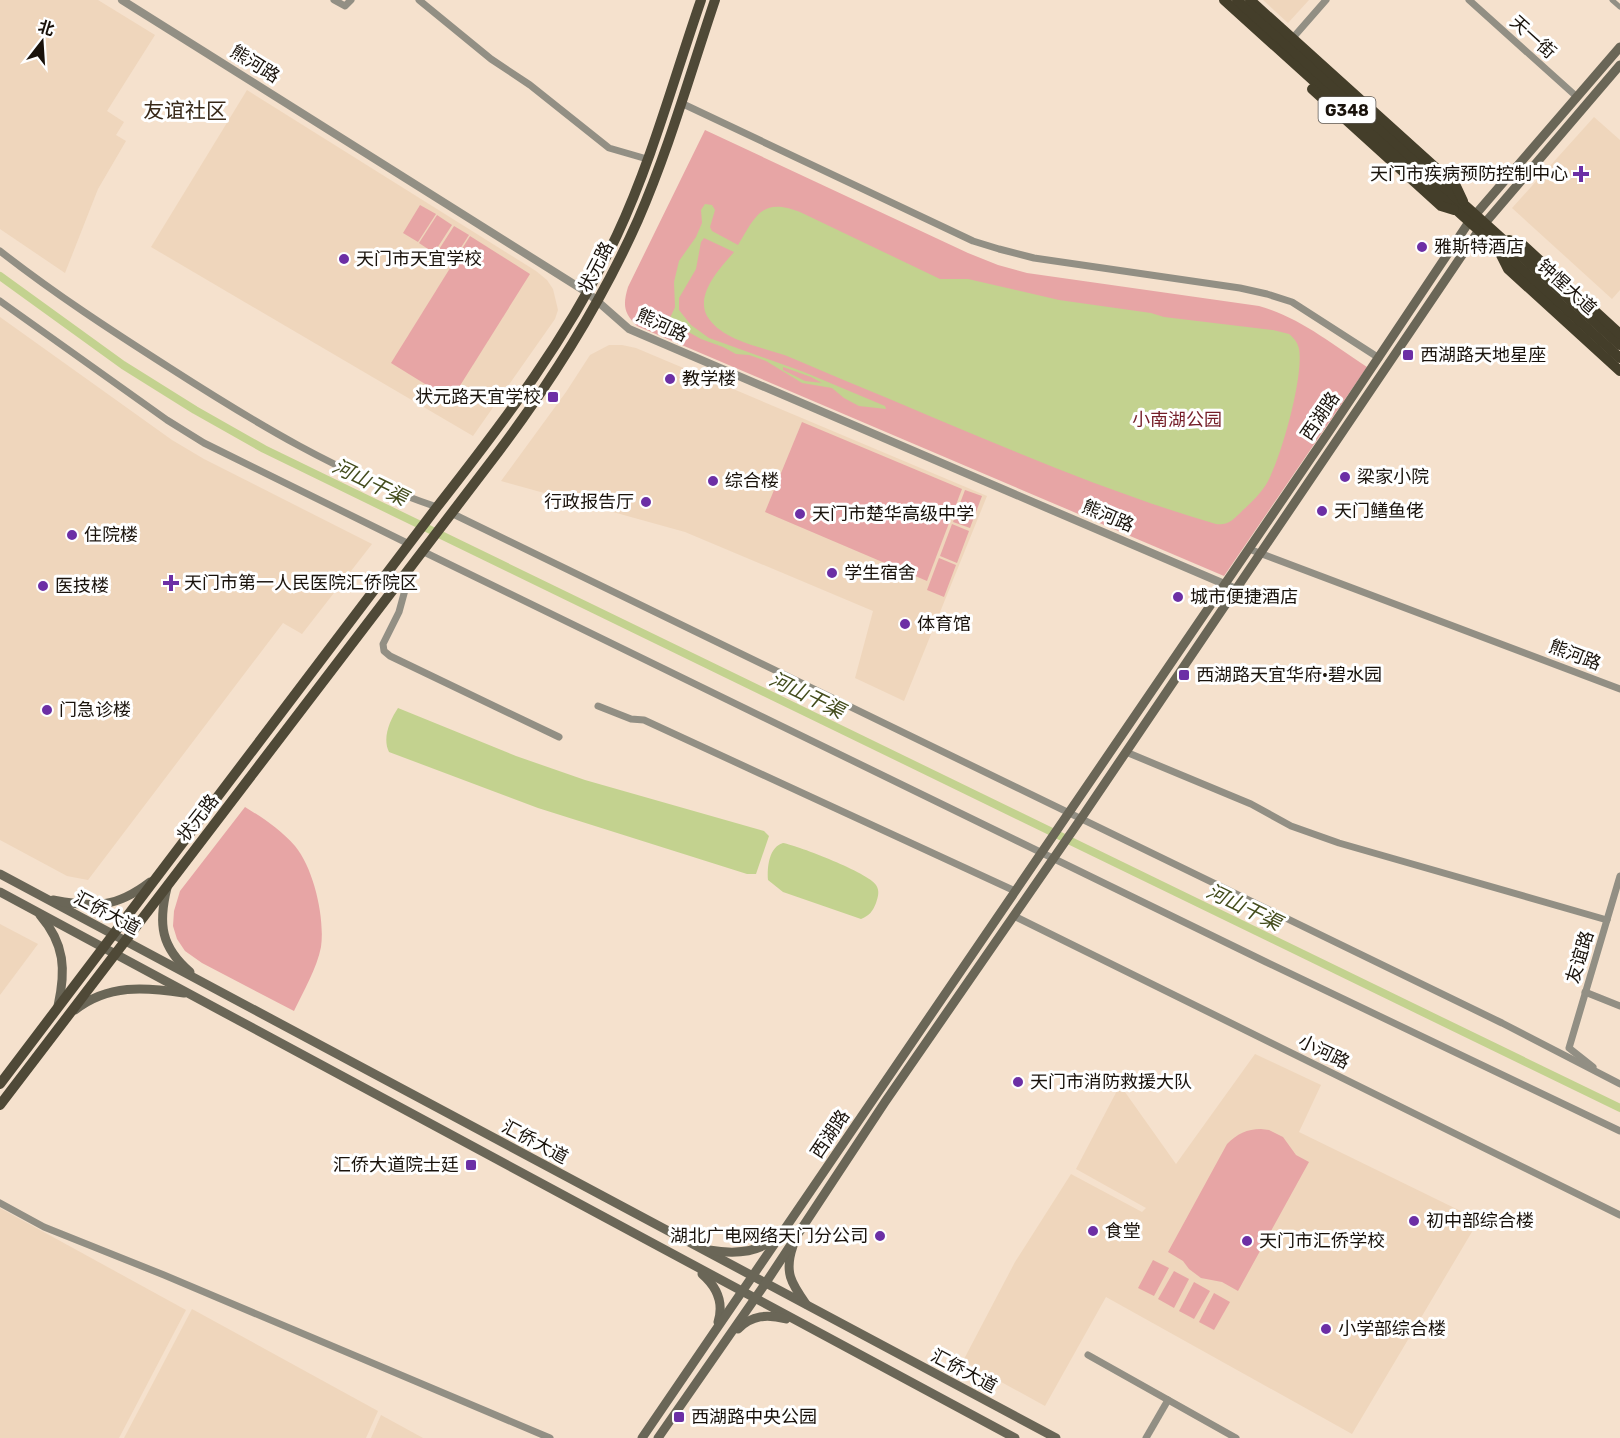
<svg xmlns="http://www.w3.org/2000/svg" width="1620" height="1438" font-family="Rubik,'Noto Sans SC',sans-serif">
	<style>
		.built { fill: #efd6bc }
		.green { fill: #e7a5a5 }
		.water { fill: #c3d28f; fill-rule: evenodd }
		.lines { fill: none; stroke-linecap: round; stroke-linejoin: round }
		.canal { stroke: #c3d28f; stroke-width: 8 }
		.pedestrian { stroke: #928f84; stroke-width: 5 }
		.minor { stroke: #928f84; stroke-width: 7 }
		.tertiary { stroke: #928f84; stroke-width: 8 }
		.secondary { stroke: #6a6657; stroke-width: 9 }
		.primary { stroke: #4f4937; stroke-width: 10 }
		.trunk { stroke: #443e2a; stroke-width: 10 }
		.poi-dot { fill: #6c2fa5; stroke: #fff; stroke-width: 2 }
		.labels { text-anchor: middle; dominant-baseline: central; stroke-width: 6; stroke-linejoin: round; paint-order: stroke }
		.shield { fill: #fff; stroke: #5e5954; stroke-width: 1.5 }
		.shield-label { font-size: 16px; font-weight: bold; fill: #19120b }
		.street-label { font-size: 18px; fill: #19120b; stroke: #fff }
		.poi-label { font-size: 18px; fill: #19120b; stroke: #fff; text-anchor: start }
		.park-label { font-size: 18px; fill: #751e28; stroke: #fff }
		.water-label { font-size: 20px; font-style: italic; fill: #434c1c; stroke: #fff }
		.quarter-label { font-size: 21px; fill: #382919; stroke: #fff }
	</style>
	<rect width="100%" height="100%" fill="#f5e1cd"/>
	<g class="built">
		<polygon points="0,0 98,0 155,35 107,111 124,122 116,135 126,141 98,189 65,273 0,229"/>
		<polygon points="1263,0 1309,0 1288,23"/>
		<polygon points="247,90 536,271 547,280 553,289 558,310 555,319 473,436 151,247"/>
		<polygon points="1594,117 1620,140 1620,290 1612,299 1512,208"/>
		<polygon points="0,317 172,440 204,459 372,544 302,634 283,623 88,880 67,876 0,840"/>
		<polygon points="609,345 622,345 636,348 987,496 904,701 855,678 873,611 685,532 501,481 566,392 590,355"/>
		<polygon points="0,924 38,944 0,995"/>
		<polygon points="1255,1054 1321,1085 1299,1132 1479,1220 1352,1434 1106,1297 1045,1406 963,1361 1015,1262 1071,1174 1142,1212 1146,1208 1076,1169 1120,1085 1176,1164"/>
		<polygon points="0,1208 186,1310 119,1438 0,1438"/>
		<polygon points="192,1309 378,1411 366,1438 124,1438"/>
		<polygon points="381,1415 423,1438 371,1438"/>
	</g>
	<g class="green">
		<path d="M705 130 968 253 998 265 1027 273 1259 306C1299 317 1332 344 1367 367L1224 576 637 326C623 313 623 304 628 287Z"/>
		<polygon points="420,205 436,214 418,242 403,233"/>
		<polygon points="437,215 452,225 434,253 419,243"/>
		<polygon points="454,226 469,235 451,263 436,254"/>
		<polygon points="470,236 530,274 451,400 391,363"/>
		<polygon points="802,422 962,489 927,581 765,512"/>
		<polygon points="965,490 982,496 970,528 953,522"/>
		<polygon points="952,524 969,531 957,563 940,556"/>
		<polygon points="939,558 956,565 944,597 927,590"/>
		<path d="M245 807C263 818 281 830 295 846 314 869 325 918 321 947 317 968 303 992 294 1011L202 963 185 951 177 939 173 926 174 911 180 891Z"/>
		<path d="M1261 1129 1269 1130 1283 1137 1296 1155 1309 1162 1238 1291 1222 1282 1201 1278 1189 1269 1183 1261 1168 1252 1227 1144C1237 1134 1247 1129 1261 1129Z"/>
		<polygon points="1153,1260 1169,1268 1154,1296 1138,1288"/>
		<polygon points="1174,1271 1189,1279 1174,1308 1158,1299"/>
		<polygon points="1194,1282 1210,1291 1194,1319 1179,1311"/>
		<polygon points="1214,1293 1230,1302 1214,1330 1199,1322"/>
	</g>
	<g class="water">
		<path d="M705 204 712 205 715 210 710 227 712 231 738 245C756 216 761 197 800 212L940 279H968L1059 300 1151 313 1164 317 1273 330 1289 334C1294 338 1298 343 1299 349 1304 377 1281 458 1267 483 1261 493 1252 502 1243 510 1234 519 1228 526 1216 524 1089 487 968 431 846 381 826 373 807 364 787 356 762 347 722 341 707 316 695 294 721 267 734 252L704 238 701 242 696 269 679 298V310L691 325 709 338 804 372 885 406 886 409 859 406 844 398 832 388 802 383 766 361 749 355 736 354 723 347 701 339 674 324 670 318 675 307 674 282 679 261 696 237 702 223 701 210ZM783 367 811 377 822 383 805 381 783 370Z"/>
		<path d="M398 708 516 756 585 780 764 831 769 836 756 874H747L538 808 389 752C382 738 390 720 398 708Z"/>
		<path d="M783 843C799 846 869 873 876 885 880 891 878 897 876 903 873 911 869 916 861 919L783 892 768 880C767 867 769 847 783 843Z"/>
	</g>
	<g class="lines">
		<polyline class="canal" points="0,276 123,365 195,410 264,449 1620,1108"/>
		<polyline class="pedestrian" points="1612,0 1620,7"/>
		<g class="minor">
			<polyline points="334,0 345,6 351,0"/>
			<polyline points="419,0 491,59 530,85 609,148 647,159"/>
			<polyline points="1469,0 1577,97"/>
			<polyline points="1291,40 1326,0"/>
			<polyline points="681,103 973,241 999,249 1034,258 1240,288 1267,294 1292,302 1379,358"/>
			<path d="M0 251C55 294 112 331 170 368 254 422 341 475 437 507"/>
			<polyline points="0,301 167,420 204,443 409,544"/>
			<polyline points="451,513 1502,1023 1620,1084"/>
			<polyline points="1249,549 1620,689"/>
			<polyline points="422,551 1266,962 1620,1131"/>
			<polyline points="401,580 405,590 399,612 383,644 384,651 390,656 559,737"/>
			<polyline points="598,706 631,719 644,720 1015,891"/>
			<polyline points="1126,752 1251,804 1291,826 1339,843 1607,920"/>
			<polyline points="1014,916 1620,1215"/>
			<polyline points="1585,992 1620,1006"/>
			<polyline points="1593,1067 1569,1048 1620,876"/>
			<polyline points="0,1203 44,1227 164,1275 550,1438"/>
			<polyline points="1088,1355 1236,1438"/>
			<polyline points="1146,1438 1168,1400"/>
		</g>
		<polyline class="tertiary" points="122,0 588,293 629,329 1236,589"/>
		<g class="secondary">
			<polyline points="0,874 1056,1438"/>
			<path d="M167 888C158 924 161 947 190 972"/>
			<polyline points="0,892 1015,1438"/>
			<path d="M53 900C94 908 116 908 150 882"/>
			<path d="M40 915C65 944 66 970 58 1006"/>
			<path d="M75 1010C108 984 145 987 184 993"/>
			<path d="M793 1246C784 1272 791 1283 806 1304"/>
			<path d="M709 1250C732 1254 757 1254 775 1238"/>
			<path d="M702 1274C717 1287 724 1303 718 1322"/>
			<path d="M738 1329C752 1315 767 1314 786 1319"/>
			<polyline points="642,1438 1328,433 1469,222 1620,47"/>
			<polyline points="658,1438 765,1284 885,1102 1080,820 1479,230 1620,65"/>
		</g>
		<g class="primary">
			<path d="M0 1084 437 507C506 419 569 336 617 235 652 160 674 78 701 0"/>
			<path d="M0 1105 499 451C553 379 601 303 638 220 669 149 690 74 715 0"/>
		</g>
		<g class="trunk">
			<polyline points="1224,0 1620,358"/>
			<polyline points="1237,0 1620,345"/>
			<polyline points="1250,0 1456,186 1463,201"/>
			<polyline points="1312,89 1441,206 1454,210"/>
			<polyline points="1509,240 1523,245 1620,334"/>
			<polyline points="1500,253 1508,269 1620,371"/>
		</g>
	</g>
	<g class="poi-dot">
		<path d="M1578 165h6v6h6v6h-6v6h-6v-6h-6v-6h6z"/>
		<circle cx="1422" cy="247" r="6"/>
		<circle cx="344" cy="259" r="6"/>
		<rect x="1402" y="349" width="12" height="12" rx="3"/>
		<circle cx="670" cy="379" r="6"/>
		<rect x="547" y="391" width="12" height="12" rx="3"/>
		<circle cx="1345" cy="477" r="6"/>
		<circle cx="713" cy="481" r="6"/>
		<circle cx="646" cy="502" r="6"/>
		<circle cx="1322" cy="511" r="6"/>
		<circle cx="800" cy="514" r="6"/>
		<circle cx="72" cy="535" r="6"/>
		<circle cx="832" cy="573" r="6"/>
		<path d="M168 574h6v6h6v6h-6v6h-6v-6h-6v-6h6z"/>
		<circle cx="43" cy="586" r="6"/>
		<circle cx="1178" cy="597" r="6"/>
		<circle cx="905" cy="624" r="6"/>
		<rect x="1178" y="669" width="12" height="12" rx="3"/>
		<circle cx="47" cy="710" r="6"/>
		<circle cx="1018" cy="1082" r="6"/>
		<rect x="465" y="1159" width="12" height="12" rx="3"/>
		<circle cx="1414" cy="1221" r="6"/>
		<circle cx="1093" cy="1231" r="6"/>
		<circle cx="880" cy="1236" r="6"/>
		<circle cx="1247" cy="1241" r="6"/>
		<circle cx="1326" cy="1329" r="6"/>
		<rect x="673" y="1411" width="12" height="12" rx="3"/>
	</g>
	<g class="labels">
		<rect class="shield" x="1318.5" y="97" width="57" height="26" rx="4.5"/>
		<g class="shield-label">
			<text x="1347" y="110">G348</text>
		</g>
		<g class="street-label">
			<text transform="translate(1533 37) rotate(42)">天一街</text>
			<text transform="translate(255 64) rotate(32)">熊河路</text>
			<text transform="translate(596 267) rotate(-63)">状元路</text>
			<text transform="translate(1567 287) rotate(42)">钟惺大道</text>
			<text transform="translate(662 325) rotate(25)">熊河路</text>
			<text transform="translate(1320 416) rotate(-56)">西湖路</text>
			<text transform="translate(1108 516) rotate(23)">熊河路</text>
			<text transform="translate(1575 655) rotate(21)">熊河路</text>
			<text transform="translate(198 818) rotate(-52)">状元路</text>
			<text transform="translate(107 913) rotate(28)">汇侨大道</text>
			<text transform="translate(1580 957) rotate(-73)">友谊路</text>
			<text transform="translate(1324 1052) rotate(26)">小河路</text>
			<text transform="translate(830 1134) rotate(-56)">西湖路</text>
			<text transform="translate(535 1142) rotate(28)">汇侨大道</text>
			<text transform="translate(964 1371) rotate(28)">汇侨大道</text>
		</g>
		<g class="poi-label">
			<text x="1568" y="174" text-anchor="end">天门市疾病预防控制中心</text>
			<text x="1434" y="247">雅斯特酒店</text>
			<text x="356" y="259">天门市天宜学校</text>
			<text x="1420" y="355">西湖路天地星座</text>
			<text x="682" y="379">教学楼</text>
			<text x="541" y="397" text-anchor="end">状元路天宜学校</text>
			<text x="1357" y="477">梁家小院</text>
			<text x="725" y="481">综合楼</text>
			<text x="634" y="502" text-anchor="end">行政报告厅</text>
			<text x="1334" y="511">天门鳝鱼佬</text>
			<text x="812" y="514">天门市楚华高级中学</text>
			<text x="84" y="535">住院楼</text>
			<text x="844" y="573">学生宿舍</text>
			<text x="184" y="583">天门市第一人民医院汇侨院区</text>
			<text x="55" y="586">医技楼</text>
			<text x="1190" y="597">城市便捷酒店</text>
			<text x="917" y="624">体育馆</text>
			<text x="1196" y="675">西湖路天宜华府·碧水园</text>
			<text x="59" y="710">门急诊楼</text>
			<text x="1030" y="1082">天门市消防救援大队</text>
			<text x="459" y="1165" text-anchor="end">汇侨大道院士廷</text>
			<text x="1426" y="1221">初中部综合楼</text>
			<text x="1105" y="1231">食堂</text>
			<text x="868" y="1236" text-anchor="end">湖北广电网络天门分公司</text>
			<text x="1259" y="1241">天门市汇侨学校</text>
			<text x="1338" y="1329">小学部综合楼</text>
			<text x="691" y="1417">西湖路中央公园</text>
		</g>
		<g class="park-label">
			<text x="1177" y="420">小南湖公园</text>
		</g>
		<g class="water-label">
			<text transform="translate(370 482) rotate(26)">河山干渠</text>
			<text transform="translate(807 695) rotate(26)">河山干渠</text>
			<text transform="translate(1244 907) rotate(26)">河山干渠</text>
		</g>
		<g class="quarter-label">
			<text x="185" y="110">友谊社区</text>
		</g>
	</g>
	<g transform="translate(42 42) rotate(17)" stroke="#ffffff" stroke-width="4.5" paint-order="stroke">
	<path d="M0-4.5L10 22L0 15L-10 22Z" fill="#19120b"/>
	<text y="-9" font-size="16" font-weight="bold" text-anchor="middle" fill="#19120b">北</text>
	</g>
</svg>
